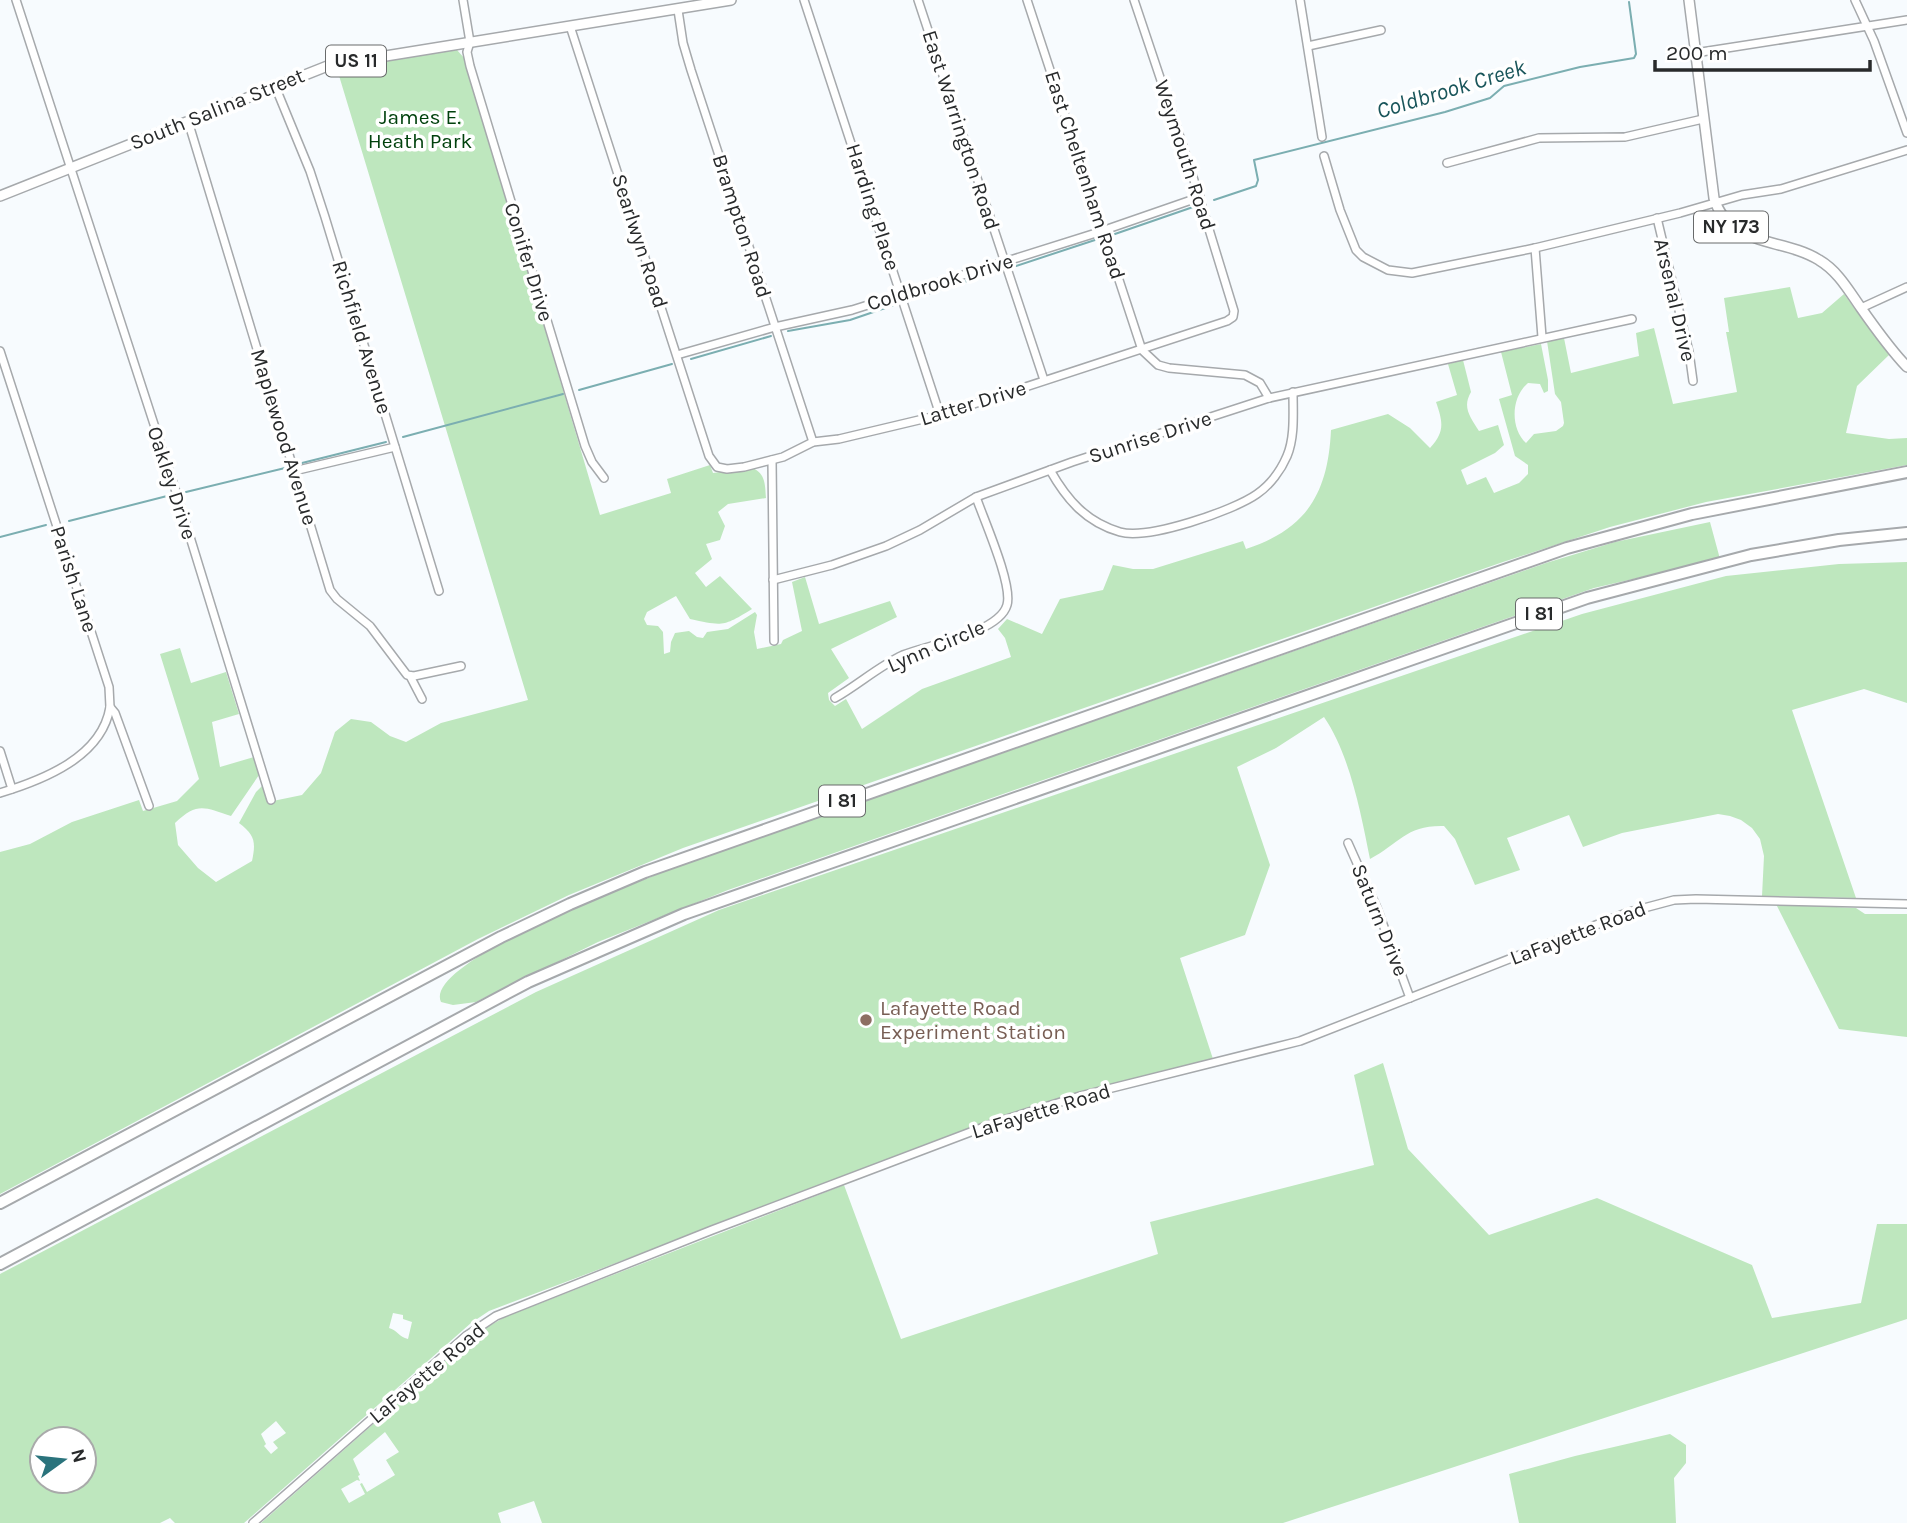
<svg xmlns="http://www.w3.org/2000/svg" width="1907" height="1523" font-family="Karla,sans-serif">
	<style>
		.green { fill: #bee7be; fill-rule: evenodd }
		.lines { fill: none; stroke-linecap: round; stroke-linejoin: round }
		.stream { stroke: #7baeb1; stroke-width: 2 }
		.minor-casing { stroke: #a6a9ac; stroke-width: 10 }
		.major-casing { stroke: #a6a9ac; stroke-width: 12 }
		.highway-casing { stroke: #a6a9ac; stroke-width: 14 }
		.minor { stroke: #fff; stroke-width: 7 }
		.major { stroke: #fff; stroke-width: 9 }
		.highway { stroke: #fff; stroke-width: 10 }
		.education-dot { fill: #8d6e63; stroke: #fff; stroke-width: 2.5 }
		.labels { text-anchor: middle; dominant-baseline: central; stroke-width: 7; stroke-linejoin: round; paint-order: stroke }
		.shield { fill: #fff; stroke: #686a6b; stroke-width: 2 }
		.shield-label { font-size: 19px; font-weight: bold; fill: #282a2b }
		.street-label { font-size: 21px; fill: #282a2b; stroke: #fff }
		.park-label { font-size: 21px; fill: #01410d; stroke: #fff }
		.education-label { font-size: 21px; fill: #785e54; stroke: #fff; text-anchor: start }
		.water-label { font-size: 23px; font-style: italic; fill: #1a565b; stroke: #fff }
	</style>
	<rect width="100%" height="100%" fill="#f7fbfe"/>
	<g class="green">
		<path d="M457 50 465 59 600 515 671 493 667 479 710 465 713 473 752 468C766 473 765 486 766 498L728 504 718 512 725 526 720 540 706 544 712 559 695 573 706 587 720 576 752 609C723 627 723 626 690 619L676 596 647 612 644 619 647 625 658 626 663 632 664 654 670 652 671 642 675 633 689 631 697 637 703 638 707 632 728 629 755 612 757 615 754 632 757 649 781 644 783 640 802 631 792 582 805 577 819 624 890 601 897 617 831 649 849 678 828 693 829 700 835 706 846 699 862 729 922 689 1011 657 1005 638 998 629 1007 619 1042 634 1060 599 1103 590 1113 565 1133 569H1153L1243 541 1246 549C1307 529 1328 493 1331 430L1388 414 1410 428 1430 448C1445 432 1443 422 1436 402L1457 395 1448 364 1463 360 1471 392C1462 407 1470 417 1479 431L1498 425 1504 445 1495 453 1461 470 1467 485 1486 477 1494 493 1519 483 1528 474V465L1515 456 1499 399 1512 395 1501 352 1541 344 1548 380V391L1544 393 1540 384 1528 383C1511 397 1510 428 1526 443L1534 434 1556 431 1563 426 1564 423 1561 402 1555 394 1547 341 1564 338 1571 373 1639 356 1636 333 1654 328 1673 404 1737 392 1726 332H1729L1724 298 1790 287 1798 318 1822 313 1844 294 1889 355 1857 386 1846 433 1889 439 1907 438V465L1706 502 1610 527 1503 562 683 848 569 895 478 939 0 1194V852L30 844 72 822 139 800 143 811 177 801 199 779 160 654 180 648 191 683 226 672 239 714 212 722 220 767 254 757 259 775 231 816C204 807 197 802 175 823L178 845 198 868 216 882 252 861C256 842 255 835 239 823L256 792 263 785 268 802 302 795 321 773 335 732 351 719 371 722 390 736 406 742 441 723 528 700 337 69Z"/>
		<path d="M1710 522 1720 559 1594 588 728 890 598 942 476 1002 453 1005 441 1002C422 962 639 882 671 869L1546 563 1615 542Z"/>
		<path d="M1907 562V703L1864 689 1792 710 1856 898 1762 896 1764 856 1760 839 1752 828 1741 820 1730 816 1718 814 1622 833 1583 847 1569 815 1507 838 1520 870 1475 885 1455 839 1444 826C1406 825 1400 843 1370 859 1361 814 1350 755 1324 717L1276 748 1237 767 1270 865 1245 935 1180 958 1213 1059 1065 1096 1015 1112 489 1311 471 1323 244 1523H175L170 1518 160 1523H0V1274L536 992 719 910 1582 614 1726 576 1839 564ZM393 1313 403 1315V1319L412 1322 408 1339C399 1337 397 1330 389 1328ZM276 1421 286 1433 273 1442 278 1448 271 1454 264 1446 266 1444 261 1434ZM84 1439V1481H42V1439Z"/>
		<polygon points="1776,904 1856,908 1865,914 1907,914 1907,1037 1839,1029"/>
		<path d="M1383 1063 1408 1149 1489 1235 1597 1198 1752 1265 1772 1318 1861 1303 1877 1224H1907V1319L1283 1523H542L534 1501 498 1513 501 1523H261L447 1359 484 1329 505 1317 844 1185 901 1339 1158 1254 1150 1222 1374 1165 1354 1075ZM385 1432 399 1452 386 1460 395 1475 367 1492 362 1483 360 1484 365 1494 349 1503 341 1489 357 1480 360 1481 358 1476 360 1475 353 1459Z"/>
		<polygon points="1670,1434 1686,1445 1686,1463 1674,1478 1676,1523 1519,1523 1509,1474 1575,1456"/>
	</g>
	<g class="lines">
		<g class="stream">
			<polyline points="1214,200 1256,186 1258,180 1254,160 1445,112 1490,98 1504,86 1580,67 1634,58 1636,54 1629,2"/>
			<polyline points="1112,235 1196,206"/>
			<polyline points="1016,266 1098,239"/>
			<polyline points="912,299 1001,270"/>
			<polyline points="788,331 850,320 897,304"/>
			<polyline points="691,359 771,336"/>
			<polyline points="579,390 672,364"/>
			<polyline points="403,437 563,394"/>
			<polyline points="302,463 386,442"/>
			<polyline points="186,492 285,468"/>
			<polyline points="69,521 171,495"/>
			<polyline points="0,537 46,525"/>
		</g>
		<defs>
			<g id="minor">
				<polyline points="16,0 178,498 271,800"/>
				<polyline points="463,0 470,42 467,52 470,66 585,446 592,462 604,478"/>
				<polyline points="804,0 940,415"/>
				<polyline points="918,0 1044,380"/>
				<polyline points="1027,0 1142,350 1158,365 1169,368 1245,375 1260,383 1269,398"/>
				<polyline points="1300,0 1322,137"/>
				<polyline points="1855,0 1874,41 1907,133"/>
				<polyline points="678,10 683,43 691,70 813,442"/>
				<polyline points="570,26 709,456 717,467 727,469 744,467 783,457 813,442 839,439 940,415 1227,321 1233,317 1234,311 1189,164 1134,0"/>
				<polyline points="1308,46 1381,30"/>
				<polyline points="1695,53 1907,20"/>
				<polyline points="275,86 310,171 325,217 439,591"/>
				<polyline points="188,121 330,590 337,599 370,626 407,675 414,676 461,666"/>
				<polyline points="1324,156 1340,210 1356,250 1363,257 1388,270 1412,273 1535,248 1680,213 1742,195 1781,189 1907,150"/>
				<polyline points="1447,163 1539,138 1625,137 1703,119"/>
				<polyline points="1657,218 1689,352 1693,381"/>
				<polyline points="1535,248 1542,337"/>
				<polyline points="1861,308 1907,287"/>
				<polyline points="0,351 109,687 110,707 115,713 149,806"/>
				<polyline points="677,355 775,327 852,310 1096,233 1200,197"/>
				<polyline points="772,460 774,641"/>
				<path d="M1050 470C1067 500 1086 522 1120 532 1148 540 1233 511 1257 494 1270 485 1281 470 1287 456 1295 437 1293 413 1293 392"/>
				<polyline points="294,471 395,447"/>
				<polyline points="773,580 832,565 886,546 920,530 976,497 1072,462 1269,398 1632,319"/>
				<polyline points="410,676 422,699"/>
				<path d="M835 698C858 685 879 666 903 655 928 645 999 633 1007 605 1013 585 984 520 976 497"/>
				<polyline points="0,751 12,789"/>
				<path d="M0 793C43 780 102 757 110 707"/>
				<polyline points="1348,843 1377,908 1410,998"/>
				<polyline points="253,1523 466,1336 496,1316 712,1230 997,1122 1080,1096 1300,1041 1629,912 1674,900 1696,899 1907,904"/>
			</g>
			<g id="major">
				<path d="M1689 0 1714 198C1729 248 1782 237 1819 260 1838 271 1849 291 1861 308 1875 328 1890 349 1907 367"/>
				<polyline points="0,196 330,65 731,0"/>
			</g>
			<g id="highway">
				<polyline points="0,1203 501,937 570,904 645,872 1567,548 1692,514 1907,472"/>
				<polyline points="0,1264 528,982 684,914 1587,598 1751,555 1839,540 1907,533"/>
			</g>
		</defs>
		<use href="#minor" class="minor-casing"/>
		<use href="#major" class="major-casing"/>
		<use href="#highway" class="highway-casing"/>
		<use href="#minor" class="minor"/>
		<use href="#major" class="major"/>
		<use href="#highway" class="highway"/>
	</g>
	<circle class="education-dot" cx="866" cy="1020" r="7"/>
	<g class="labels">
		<g class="shield">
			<rect x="326" y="45.5" width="60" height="31" rx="5"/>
			<rect x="1694" y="211.5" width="74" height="31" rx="5"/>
			<rect x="1516" y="598.5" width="46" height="31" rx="5"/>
			<rect x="819" y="785.5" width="46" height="31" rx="5"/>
		</g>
		<g class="shield-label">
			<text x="356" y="61">US 11</text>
			<text x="1731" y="227">NY 173</text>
			<text x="1539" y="614">I 81</text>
			<text x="842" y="801">I 81</text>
		</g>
		<g class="street-label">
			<text transform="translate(217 109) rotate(-22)">South Salina Street</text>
			<text transform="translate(961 130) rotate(72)">East Warrington Road</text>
			<text transform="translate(1185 155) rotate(72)">Weymouth Road</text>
			<text transform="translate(1085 175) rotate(72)">East Cheltenham Road</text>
			<text transform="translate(873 207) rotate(72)">Harding Place</text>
			<text transform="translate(742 226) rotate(72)">Brampton Road</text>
			<text transform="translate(640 241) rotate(72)">Searlwyn Road</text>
			<text transform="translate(529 262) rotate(73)">Conifer Drive</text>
			<text transform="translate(940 282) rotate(-17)">Coldbrook Drive</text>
			<text transform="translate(1675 300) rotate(77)">Arsenal Drive</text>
			<text transform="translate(362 337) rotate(73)">Richfield Avenue</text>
			<text transform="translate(973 403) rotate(-17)">Latter Drive</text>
			<text transform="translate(284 437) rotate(73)">Maplewood Avenue</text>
			<text transform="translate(1150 437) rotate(-18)">Sunrise Drive</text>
			<text transform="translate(172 483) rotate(72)">Oakley Drive</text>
			<text transform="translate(74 579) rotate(72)">Parish Lane</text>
			<text transform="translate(936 646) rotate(-23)">Lynn Circle</text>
			<text transform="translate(1380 920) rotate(68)">Saturn Drive</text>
			<text transform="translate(1578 933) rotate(-21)">LaFayette Road</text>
			<text transform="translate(1041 1111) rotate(-17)">LaFayette Road</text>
			<text transform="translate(427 1373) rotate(-40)">LaFayette Road</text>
		</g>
		<g class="park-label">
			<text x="420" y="117">James E.<tspan x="420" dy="24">Heath Park</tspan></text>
		</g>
		<g class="education-label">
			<text x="880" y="1008">Lafayette Road<tspan x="880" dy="24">Experiment Station</tspan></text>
		</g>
		<g class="water-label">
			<text transform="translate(1451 89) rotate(-17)">Coldbrook Creek</text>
		</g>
	</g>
	<g transform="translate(63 1460) rotate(75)"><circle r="33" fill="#ffffff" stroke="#a9aaaa" stroke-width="2"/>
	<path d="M0-5L12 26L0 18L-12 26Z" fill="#2a737c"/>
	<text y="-10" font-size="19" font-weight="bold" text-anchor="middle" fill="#282a2b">N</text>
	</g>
	<path d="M1655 60v10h215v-10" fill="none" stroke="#282a2b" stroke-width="3.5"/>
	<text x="1666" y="60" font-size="21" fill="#282a2b" stroke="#ffffff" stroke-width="5" paint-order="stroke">200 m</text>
</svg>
